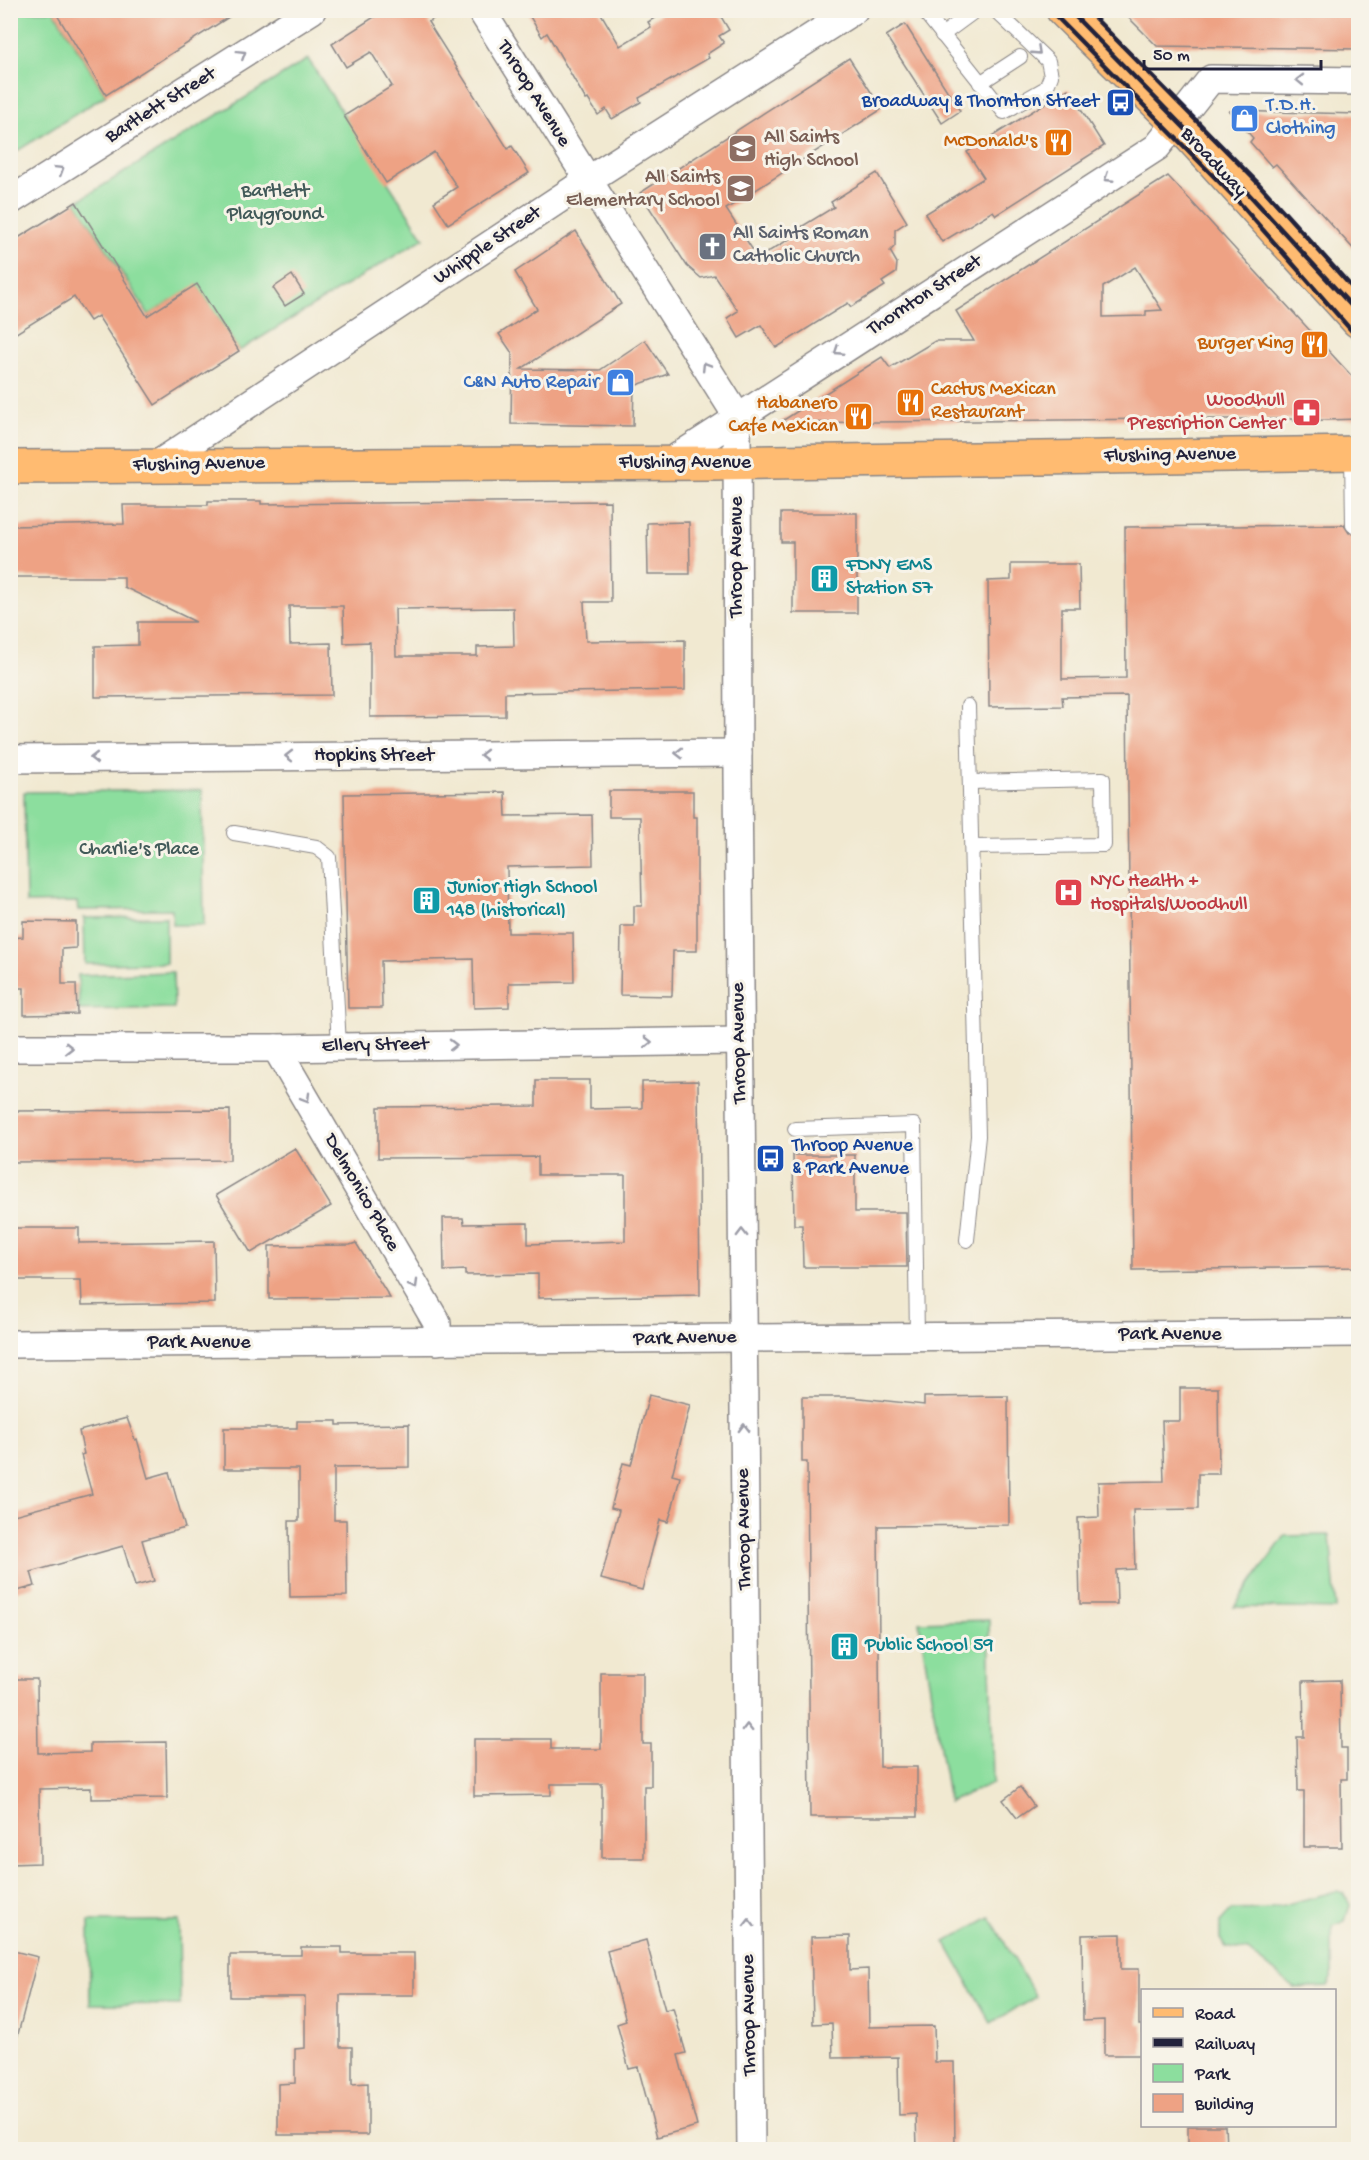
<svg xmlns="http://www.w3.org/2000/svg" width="1369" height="2160" font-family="'Gochi Hand',sans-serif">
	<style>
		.green { fill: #8cde9e; stroke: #57806c; stroke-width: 1.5 }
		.building { fill: #eea284; fill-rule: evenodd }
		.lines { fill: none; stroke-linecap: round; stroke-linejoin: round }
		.service-casing { stroke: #8a8686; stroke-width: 16 }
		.minor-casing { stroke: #8a8686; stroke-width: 30 }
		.primary-casing { stroke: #8a8686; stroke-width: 36 }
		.service { stroke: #fff; stroke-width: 14 }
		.minor { stroke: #fff; stroke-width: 27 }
		.primary { stroke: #ffbb71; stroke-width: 33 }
		.rail { stroke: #22223b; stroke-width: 4.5 }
		.oneway { stroke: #9c9ca7 }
		.labels { text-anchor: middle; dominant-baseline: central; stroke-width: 6; stroke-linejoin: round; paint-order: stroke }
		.street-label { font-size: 20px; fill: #22223b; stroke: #f7f3e8 }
		.transit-label { font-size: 20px; fill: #164399; stroke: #f7f3e8; text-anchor: end }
		.shop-label { font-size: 20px; fill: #366cbe; stroke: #f7f3e8; text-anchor: start }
		.education-label { font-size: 20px; fill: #785e54; stroke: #f7f3e8; text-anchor: start }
		.food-label { font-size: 20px; fill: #c56008; stroke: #f7f3e8; text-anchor: end }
		.park-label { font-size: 20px; fill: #425a59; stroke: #f7f3e8 }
		.worship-label { font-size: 20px; fill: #5b616d; stroke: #f7f3e8; text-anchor: start }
		.health-label { font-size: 20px; fill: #be3a42; stroke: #f7f3e8; text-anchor: end }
		.culture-label { font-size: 20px; fill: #0d838f; stroke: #f7f3e8; text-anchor: start }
	</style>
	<rect width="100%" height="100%" fill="#f7f3e8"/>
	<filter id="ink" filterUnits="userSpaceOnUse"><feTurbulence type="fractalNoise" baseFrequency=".0167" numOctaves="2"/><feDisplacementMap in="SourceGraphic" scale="12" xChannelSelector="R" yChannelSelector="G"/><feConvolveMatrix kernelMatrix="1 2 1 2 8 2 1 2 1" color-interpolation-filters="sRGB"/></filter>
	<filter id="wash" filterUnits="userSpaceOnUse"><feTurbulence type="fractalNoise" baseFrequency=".008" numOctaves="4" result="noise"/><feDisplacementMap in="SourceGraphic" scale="24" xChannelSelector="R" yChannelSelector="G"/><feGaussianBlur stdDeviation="1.35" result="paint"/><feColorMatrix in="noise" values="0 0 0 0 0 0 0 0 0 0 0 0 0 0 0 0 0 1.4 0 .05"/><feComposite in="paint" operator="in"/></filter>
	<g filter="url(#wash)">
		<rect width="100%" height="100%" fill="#f1e9d1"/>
		<g class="green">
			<polygon points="11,11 54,11 106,95 11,155"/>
			<polygon points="308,59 424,238 239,351 197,285 149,315 76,202"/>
			<polygon points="202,790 204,925 173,925 172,909 78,910 77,902 26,903 24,792"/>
			<polygon points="166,917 166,963 85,964 84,918"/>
			<polygon points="173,972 174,1008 79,1010 78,975"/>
			<polygon points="1330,1535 1336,1609 1234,1607 1285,1536"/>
			<polygon points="989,1620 993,1783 949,1802 919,1622"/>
			<polygon points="1337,1891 1344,1893 1350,1905 1345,1921 1332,1926 1332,1978 1328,1986 1294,1988 1248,1951 1226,1947 1220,1939 1220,1922 1231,1910 1268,1909"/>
			<polygon points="990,1917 1036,1997 991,2023 945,1942"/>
			<polygon points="89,1921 179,1921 180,2005 90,2004"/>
		</g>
		<g id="blocks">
			<g class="building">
				<polygon points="54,10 240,10 106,95"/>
				<polygon points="385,10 448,10 428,22 508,149 512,146 529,173 448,224 434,202 457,187 434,152 386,183 344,116 392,86 371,52 346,67 332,44"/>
				<polygon points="526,10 599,10 620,46 651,27 648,22 667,10 717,10 729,30 719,36 724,43 707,54 709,58 639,98 641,102 612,119 606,109 598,115 588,99 586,100 547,33 542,37"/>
				<polygon points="1121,10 1359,10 1359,49 1157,46"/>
				<polygon points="905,24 960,111 942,123 886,36"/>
				<polygon points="849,58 882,109 726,209 758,258 803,231 801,227 834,207 831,202 877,173 907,222 895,230 895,246 890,251 897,263 896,273 882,282 885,286 851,307 848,303 776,348 761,325 739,338 727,318 738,311 714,275 701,278 687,266 640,193"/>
				<polygon points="1068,89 1104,146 996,215 993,211 942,242 925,214 984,178 967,152"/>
				<polygon points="1229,111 1359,114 1359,255 1276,164 1272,167 1250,142 1253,138"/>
				<path d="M1168 176 1359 384V419L1294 421V419H1164L779 423 882 357 890 368 935 341H974L956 311ZM1135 267 1162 310 1146 311V316L1103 317V287Z"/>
				<polygon points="76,202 147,316 197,284 239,351 155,405 98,316 90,321 74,297 10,337 10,243"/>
				<polygon points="576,231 621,304 521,369 600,370 645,340 668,374 634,386 633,426 511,424 512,353 499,334 537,309 515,272"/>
				<polygon points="292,275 304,294 285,306 273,288"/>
				<path d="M208 501H261V504L610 501 611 602H584L586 641 685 640V690L505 693V716L370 717V642L344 643 343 606H289L290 644 331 643 332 695 95 697V646L138 645V622H196L124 587V577H11L10 526 124 524 123 505H208ZM513 608 514 646 477 647V656H396L395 609Z"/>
				<polygon points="781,513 857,513 857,613 793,613 793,542 781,542"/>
				<polygon points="689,522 690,574 648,574 647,523"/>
				<polygon points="1344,525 1349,533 1359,532 1359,1267 1133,1270 1127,696 1062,697 1063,706 989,707 988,581 1011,580 1011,564 1079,564 1080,608 1062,608 1062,679 1126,678 1125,527"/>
				<polygon points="609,791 693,791 693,817 697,817 697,951 673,951 672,996 620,995 621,926 634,926 634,906 642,906 640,817 609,817"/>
				<polygon points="505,792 506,816 592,815 593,865 507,867 508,933 573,933 574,982 509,983 509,1007 474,1008 473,959 381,961 382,1008 348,1008 344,794"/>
				<polygon points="23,921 76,922 76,948 62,949 62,984 76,984 77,1014 24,1015 24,988 10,988 10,938 23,937"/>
				<polygon points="536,1080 590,1080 590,1109 642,1108 642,1082 698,1081 700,1295 538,1298 538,1274 465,1275 465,1270 444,1271 443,1218 463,1218 464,1224 528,1223 528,1244 625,1241 625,1175 538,1175 538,1157 378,1158 378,1107 536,1106"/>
				<polygon points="230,1110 230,1160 10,1162 10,1111"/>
				<polygon points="295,1148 331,1206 251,1253 216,1195"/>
				<polygon points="793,1155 855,1155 855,1212 906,1212 907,1267 803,1267 802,1225 794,1225"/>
				<polygon points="10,1228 79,1228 79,1243 214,1241 215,1303 82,1305 81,1280 10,1280"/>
				<polygon points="356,1243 390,1298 269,1299 269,1246 350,1245"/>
				<polygon points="1180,1388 1218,1388 1219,1474 1198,1474 1198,1509 1133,1510 1135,1569 1116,1570 1117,1604 1080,1604 1078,1518 1099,1517 1098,1482 1164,1481 1162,1421 1180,1421"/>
				<polygon points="649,1395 690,1405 672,1475 680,1477 672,1510 668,1522 660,1520 642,1590 601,1579 619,1510 611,1508 623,1463 631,1465"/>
				<polygon points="1008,1396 1009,1525 878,1526 880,1767 917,1767 917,1817 810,1817 807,1462 802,1462 802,1397 851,1397 924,1405 924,1397"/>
				<polygon points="127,1418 135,1440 137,1439 148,1478 169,1472 185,1528 142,1540 154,1581 135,1586 123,1546 31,1572 35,1586 10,1593 10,1516 92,1494 81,1455 84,1454 79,1431"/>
				<polygon points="297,1421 337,1421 337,1425 409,1424 409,1467 334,1468 334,1520 346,1520 347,1596 290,1597 289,1521 299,1521 299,1469 224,1469 224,1428 297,1428"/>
				<polygon points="601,1673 643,1673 643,1744 651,1744 651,1786 644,1786 644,1858 602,1858 602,1784 551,1784 551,1795 474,1796 474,1739 551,1739 551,1749 601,1749"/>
				<polygon points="10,1679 37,1679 38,1753 90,1752 90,1743 166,1742 167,1798 91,1799 91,1788 39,1789 40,1863 10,1864"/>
				<polygon points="1340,1680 1341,1748 1347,1748 1347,1779 1341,1779 1342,1847 1304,1847 1304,1791 1298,1791 1297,1737 1304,1737 1303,1681"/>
				<polygon points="1020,1787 1034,1806 1017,1818 1003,1800"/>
				<polygon points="1121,1934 1121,1969 1139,1969 1139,2025 1143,2025 1143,2055 1104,2055 1104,2020 1083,2021 1082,1935"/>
				<polygon points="850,1936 850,1970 868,1969 869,2027 934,2026 935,2062 954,2062 955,2148 917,2148 916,2114 899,2115 898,2057 833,2058 832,2023 813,2024 811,1937"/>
				<polygon points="646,1940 665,2010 673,2008 686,2053 678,2055 697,2126 657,2137 638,2067 629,2069 617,2024 626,2021 607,1951"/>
				<polygon points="301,1947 342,1947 342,1953 414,1953 414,1995 340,1995 340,2047 352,2047 352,2084 368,2083 368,2135 278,2135 278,2084 295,2083 295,2049 305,2048 305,1997 230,1997 230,1955 301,1955"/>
				<polygon points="10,1950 38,1957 17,2038 10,2037"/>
				<polygon points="1188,2126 1225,2126 1226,2145 1188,2145"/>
			</g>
		</g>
	</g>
	<g filter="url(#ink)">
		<use href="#blocks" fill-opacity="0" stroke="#8a8686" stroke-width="1.5"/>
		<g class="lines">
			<defs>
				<g id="service">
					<polyline points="923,10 1004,112 1046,88 1051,76 1048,61 995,10"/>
					<polyline points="942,35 976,10"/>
					<polyline points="980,83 1020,57"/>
					<polyline points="1352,453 1353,525"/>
					<polyline points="970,782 1103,779 1104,845 972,847"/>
					<polyline points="234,833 316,847 329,857 339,1046"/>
					<polyline points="795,1129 914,1125 917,1337"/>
					<polyline points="967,1240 978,1136 968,706"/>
				</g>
				<g id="minor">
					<polyline points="481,10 737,416 738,776 751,2150"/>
					<polyline points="10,201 312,10"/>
					<polyline points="668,463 1157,147 1211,79 1358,81"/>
					<polyline points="155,466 588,180 854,10"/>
					<polyline points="10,759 738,753"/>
					<polyline points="10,1048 276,1048 740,1041"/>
					<polyline points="276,1048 437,1323 437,1341"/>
					<polyline points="10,1344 1358,1333"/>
				</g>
				<g id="primary">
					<polyline points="1063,10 1188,134 1358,321"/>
					<polyline points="10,467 714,463 1358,453"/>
				</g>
			</defs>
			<use href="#service" class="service-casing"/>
			<use href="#minor" class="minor-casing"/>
			<use href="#primary" class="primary-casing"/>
			<use href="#service" class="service"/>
			<use href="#minor" class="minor"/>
			<use href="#primary" class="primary"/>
			<g class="rail">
				<polyline points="1050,10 1235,198 1358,338"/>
				<polyline points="1069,10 1246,191 1358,313"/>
				<polyline points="1087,10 1258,183 1358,294"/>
			</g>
		</g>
		<defs><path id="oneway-chevron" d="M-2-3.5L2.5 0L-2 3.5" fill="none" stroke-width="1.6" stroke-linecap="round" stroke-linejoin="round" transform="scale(1.5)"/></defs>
		<g class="oneway">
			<use href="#oneway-chevron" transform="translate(1037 51) rotate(43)"/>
			<use href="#oneway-chevron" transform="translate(242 54) rotate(-32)"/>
			<use href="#oneway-chevron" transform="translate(1300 80) rotate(-179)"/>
			<use href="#oneway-chevron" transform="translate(60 170) rotate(-32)"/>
			<use href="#oneway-chevron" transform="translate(1108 178) rotate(147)"/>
			<use href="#oneway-chevron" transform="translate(838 351) rotate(147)"/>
			<use href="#oneway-chevron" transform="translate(706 366) rotate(-122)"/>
			<use href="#oneway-chevron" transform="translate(679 753) rotate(180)"/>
			<use href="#oneway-chevron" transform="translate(484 755) rotate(180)"/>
			<use href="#oneway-chevron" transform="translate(289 756) rotate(180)"/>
			<use href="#oneway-chevron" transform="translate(94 758) rotate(180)"/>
			<use href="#oneway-chevron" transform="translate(648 1042) rotate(-1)"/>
			<use href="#oneway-chevron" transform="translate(453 1045) rotate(-1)"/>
			<use href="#oneway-chevron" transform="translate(69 1048)"/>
			<use href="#oneway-chevron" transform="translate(306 1098) rotate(60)"/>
			<use href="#oneway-chevron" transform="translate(742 1233) rotate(-91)"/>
			<use href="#oneway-chevron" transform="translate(414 1285) rotate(60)"/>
			<use href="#oneway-chevron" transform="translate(744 1428) rotate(-91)"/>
			<use href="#oneway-chevron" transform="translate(747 1728) rotate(-91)"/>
			<use href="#oneway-chevron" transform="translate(749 1923) rotate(-90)"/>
		</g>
	</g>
	<defs>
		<symbol id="bus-square" viewBox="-11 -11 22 22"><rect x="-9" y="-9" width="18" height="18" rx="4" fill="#1a4fb4" stroke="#f7f3e8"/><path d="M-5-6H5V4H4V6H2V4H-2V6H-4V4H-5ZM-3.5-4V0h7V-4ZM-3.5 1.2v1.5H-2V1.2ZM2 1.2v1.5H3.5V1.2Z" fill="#fff"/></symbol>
		<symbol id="shop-square" viewBox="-11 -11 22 22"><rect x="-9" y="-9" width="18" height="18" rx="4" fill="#3f7fe0" stroke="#f7f3e8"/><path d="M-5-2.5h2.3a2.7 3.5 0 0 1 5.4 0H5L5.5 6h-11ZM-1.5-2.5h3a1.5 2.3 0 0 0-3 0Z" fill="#fff"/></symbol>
		<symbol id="restaurant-square" viewBox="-11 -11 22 22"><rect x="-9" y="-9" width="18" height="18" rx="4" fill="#e8710a" stroke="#f7f3e8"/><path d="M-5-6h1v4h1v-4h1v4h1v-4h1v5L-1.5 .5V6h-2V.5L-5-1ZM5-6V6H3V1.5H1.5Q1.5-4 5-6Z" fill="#fff"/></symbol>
		<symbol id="school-square" viewBox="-11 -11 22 22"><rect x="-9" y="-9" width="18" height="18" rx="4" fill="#8d6e63" stroke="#f7f3e8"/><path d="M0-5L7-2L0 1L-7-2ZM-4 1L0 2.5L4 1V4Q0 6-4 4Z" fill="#fff"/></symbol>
		<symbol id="church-square" viewBox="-11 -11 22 22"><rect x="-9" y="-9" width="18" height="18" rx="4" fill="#6b7280" stroke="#f7f3e8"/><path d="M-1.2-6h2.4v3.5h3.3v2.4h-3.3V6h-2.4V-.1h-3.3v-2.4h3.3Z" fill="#fff"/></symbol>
		<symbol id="pharmacy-square" viewBox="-11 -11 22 22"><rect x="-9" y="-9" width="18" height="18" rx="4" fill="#e0444e" stroke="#f7f3e8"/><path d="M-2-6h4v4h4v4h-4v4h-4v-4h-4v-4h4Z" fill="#fff"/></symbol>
		<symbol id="building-square" viewBox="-11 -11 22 22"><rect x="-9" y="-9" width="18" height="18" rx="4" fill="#0f9aa8" stroke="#f7f3e8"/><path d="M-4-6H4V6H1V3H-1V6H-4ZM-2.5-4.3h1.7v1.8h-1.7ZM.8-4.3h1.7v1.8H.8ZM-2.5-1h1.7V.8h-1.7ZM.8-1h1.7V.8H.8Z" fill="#fff"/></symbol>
		<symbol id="hospital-square" viewBox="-11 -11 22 22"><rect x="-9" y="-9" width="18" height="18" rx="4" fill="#e0444e" stroke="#f7f3e8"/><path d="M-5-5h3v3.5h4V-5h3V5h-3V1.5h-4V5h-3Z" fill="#fff"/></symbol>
	</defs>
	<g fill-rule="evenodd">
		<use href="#bus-square" x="1104" y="86" width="33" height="33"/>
		<use href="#shop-square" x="1228" y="102" width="33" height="33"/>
		<use href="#restaurant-square" x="1042" y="126" width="33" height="33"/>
		<use href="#school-square" x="726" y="132" width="33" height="33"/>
		<use href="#school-square" x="724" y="172" width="33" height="33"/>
		<use href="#church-square" x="696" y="230" width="33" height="33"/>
		<use href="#restaurant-square" x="1298" y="328" width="33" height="33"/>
		<use href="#shop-square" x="604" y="366" width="33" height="33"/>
		<use href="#restaurant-square" x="894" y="386" width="33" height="33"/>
		<use href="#pharmacy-square" x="1290" y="396" width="33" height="33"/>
		<use href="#restaurant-square" x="842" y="400" width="33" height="33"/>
		<use href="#building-square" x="808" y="562" width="33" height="33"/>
		<use href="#hospital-square" x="1052" y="876" width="33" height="33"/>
		<use href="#building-square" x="410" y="884" width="33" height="33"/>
		<use href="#bus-square" x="754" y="1142" width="33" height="33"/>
		<use href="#building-square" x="828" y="1630" width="33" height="33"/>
	</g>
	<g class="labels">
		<g class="street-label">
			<text transform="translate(533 94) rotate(58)">Throop Avenue</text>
			<text transform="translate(161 106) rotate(-32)">Bartlett Street</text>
			<text transform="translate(1213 163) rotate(47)">Broadway</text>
			<text transform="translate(488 246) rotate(-34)">Whipple Street</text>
			<text transform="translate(925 296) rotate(-33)">Thornton Street</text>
			<text transform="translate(1170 456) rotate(-1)">Flushing Avenue</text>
			<text x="685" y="463">Flushing Avenue</text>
			<text transform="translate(199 465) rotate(-1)">Flushing Avenue</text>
			<text transform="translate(737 557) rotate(-90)">Throop Avenue</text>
			<text x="374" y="756">Hopkins Street</text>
			<text transform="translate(740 1043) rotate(-91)">Throop Avenue</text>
			<text transform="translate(375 1046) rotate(-1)">Ellery Street</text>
			<text transform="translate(361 1193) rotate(60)">Delmonico Place</text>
			<text x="1170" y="1335">Park Avenue</text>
			<text transform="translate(685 1339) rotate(-1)">Park Avenue</text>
			<text x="199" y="1343">Park Avenue</text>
			<text transform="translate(745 1529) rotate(-91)">Throop Avenue</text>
			<text transform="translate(750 2015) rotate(-91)">Throop Avenue</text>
		</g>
		<g class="transit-label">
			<text x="1099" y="102">Broadway &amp; Thornton Street</text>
			<text x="792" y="1146" text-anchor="start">Throop Avenue<tspan x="792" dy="23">&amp; Park Avenue</tspan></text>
		</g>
		<g class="shop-label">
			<text x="1266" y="106">T.D.H.<tspan x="1266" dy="23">Clothing</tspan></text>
			<text x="599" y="383" text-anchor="end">C&amp;N Auto Repair</text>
		</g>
		<g class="education-label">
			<text x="764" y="138">All Saints<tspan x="764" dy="23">High School</tspan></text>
			<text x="720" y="178" text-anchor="end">All Saints<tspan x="720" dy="23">Elementary School</tspan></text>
		</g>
		<g class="food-label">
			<text x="1037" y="142">McDonald's</text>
			<text x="1294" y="344">Burger King</text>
			<text x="931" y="390" text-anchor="start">Cactus Mexican<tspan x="931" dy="23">Restaurant</tspan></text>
			<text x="838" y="404">Habanero<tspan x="838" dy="23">Cafe Mexican</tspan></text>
		</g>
		<g class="park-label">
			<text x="275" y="192">Bartlett<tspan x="275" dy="23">Playground</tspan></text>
			<text x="139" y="850">Charlie's Place</text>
		</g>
		<g class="worship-label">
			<text x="733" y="234">All Saints Roman<tspan x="733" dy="23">Catholic Church</tspan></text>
		</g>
		<g class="health-label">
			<text x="1285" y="401">Woodhull<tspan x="1285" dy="23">Prescription Center</tspan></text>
			<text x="1090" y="882" text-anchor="start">NYC Health +<tspan x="1090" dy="23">Hospitals/Woodhull</tspan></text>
		</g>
		<g class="culture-label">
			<text x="846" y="566">FDNY EMS<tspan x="846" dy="23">Station 57</tspan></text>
			<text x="447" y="888">Junior High School<tspan x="447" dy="23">148 (historical)</tspan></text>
			<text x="865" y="1646">Public School 59</text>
		</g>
	</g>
	<rect width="1369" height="2160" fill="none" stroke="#f7f3e8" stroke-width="36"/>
	<rect x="1141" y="1989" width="195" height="138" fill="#f7f3e8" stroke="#a29fa3" stroke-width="1.5"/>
	<rect x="1153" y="2008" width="30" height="9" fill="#ffbb71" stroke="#a29fa3" stroke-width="1.5"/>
	<text x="1195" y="2019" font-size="18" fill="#22223b">Road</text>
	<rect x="1153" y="2038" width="30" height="9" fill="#22223b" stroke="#a29fa3" stroke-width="1.5"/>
	<text x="1195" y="2049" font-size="18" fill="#22223b">Railway</text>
	<rect x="1153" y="2064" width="30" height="18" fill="#8cde9e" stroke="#a29fa3" stroke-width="1.5"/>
	<text x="1195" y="2079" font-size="18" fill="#22223b">Park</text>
	<rect x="1153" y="2094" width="30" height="18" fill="#eea284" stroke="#a29fa3" stroke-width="1.5"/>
	<text x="1195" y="2109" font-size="18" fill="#22223b">Building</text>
	<path d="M1144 60v9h177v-9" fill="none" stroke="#22223b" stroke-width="3"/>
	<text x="1153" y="60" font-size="18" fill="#22223b" stroke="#f7f3e8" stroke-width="4.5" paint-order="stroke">50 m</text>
</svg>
